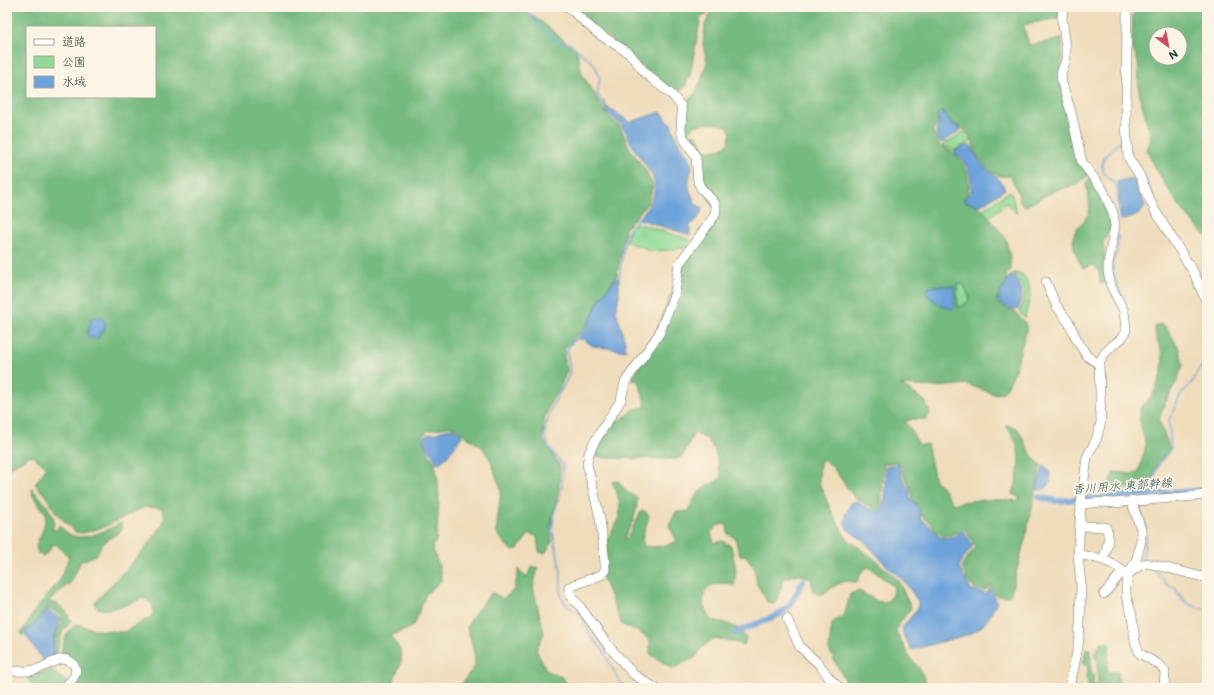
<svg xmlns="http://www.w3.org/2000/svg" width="1214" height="695" font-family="Mali,'Klee One',sans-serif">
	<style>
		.green { fill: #90da96; stroke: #588c65 }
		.forest { fill: #74ba7f; stroke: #4a7c5a; fill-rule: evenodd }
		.water { fill: #6da3db; stroke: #467088 }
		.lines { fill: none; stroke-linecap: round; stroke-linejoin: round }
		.stream { stroke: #6da3db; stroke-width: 1.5 }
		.canal { stroke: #6da3db; stroke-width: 6 }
		.minor-casing { stroke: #687563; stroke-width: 10 }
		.minor { stroke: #fff; stroke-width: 9 }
		.labels { text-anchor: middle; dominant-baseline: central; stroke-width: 3.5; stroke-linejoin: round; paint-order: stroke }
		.water-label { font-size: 12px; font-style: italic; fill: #365c66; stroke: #fcf5e5 }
	</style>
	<rect width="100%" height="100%" fill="#fcf5e5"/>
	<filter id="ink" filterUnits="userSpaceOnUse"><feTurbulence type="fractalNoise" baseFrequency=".025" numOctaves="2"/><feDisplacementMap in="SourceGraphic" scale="8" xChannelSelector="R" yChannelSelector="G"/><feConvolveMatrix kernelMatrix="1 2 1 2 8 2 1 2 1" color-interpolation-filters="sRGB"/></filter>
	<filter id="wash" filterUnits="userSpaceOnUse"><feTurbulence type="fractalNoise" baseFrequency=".012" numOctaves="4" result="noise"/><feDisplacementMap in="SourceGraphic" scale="16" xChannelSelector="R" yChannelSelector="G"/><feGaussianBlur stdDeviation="0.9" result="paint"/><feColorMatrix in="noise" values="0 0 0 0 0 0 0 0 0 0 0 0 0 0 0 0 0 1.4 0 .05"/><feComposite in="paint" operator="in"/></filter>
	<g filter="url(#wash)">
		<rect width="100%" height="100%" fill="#efdcba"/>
		<g class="green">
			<polygon points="963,132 967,134 972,141 953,151 950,148 942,146"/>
			<polygon points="1010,191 1012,195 1017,214 1007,203 989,217 982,210"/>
			<polygon points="637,223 691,240 685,248 649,252 643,247 626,242 629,231"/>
			<path d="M1013 273 1022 274C1035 291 1029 299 1025 318L1019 312C1026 294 1028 289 1013 273Z"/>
			<polygon points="957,284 964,285 970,299 967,303 958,308"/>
		</g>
		<g class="forest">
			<path d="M7 7H520L543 23 577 51 582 74 608 116 620 126 630 149 646 171 653 186 648 203 625 229 617 275 597 303 592 317 586 326 565 348 564 357 567 370 559 390 552 400 544 419 543 440 560 466 559 489 550 529 552 543 545 553 539 552 537 536 529 534 518 549 513 551 507 546 496 532 501 490 491 461 482 447 464 435 460 430 451 426 427 431 422 438C424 450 434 457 436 469 441 493 438 517 436 542L432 546C435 559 442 569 441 581L426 594 414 624 408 629 390 636C394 641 399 647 401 653 404 665 392 675 393 688H36L27 679 29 676C36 673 44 673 51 670L64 680 72 685 79 670 66 655 61 654C63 641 66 632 76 624L97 630 124 632 149 618 153 614V605L144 598C133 602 110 613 98 608 96 607 95 605 94 603L145 549 162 526 165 516 161 508 145 507 104 527 83 533 75 532 57 514 45 495 35 484 47 467 31 455 9 468 7 466V412L9 409 7 406ZM27 27H155V97H27Z"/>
			<polygon points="572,7 706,7 709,8 706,15 701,17 690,75 684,88 674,94"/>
			<path d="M714 7H1060L1058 18 1023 25 1029 45 1062 39V94L1074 146 1088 176 1076 185 1057 190 1042 197 1025 207 1021 204 1017 190 1010 176C1008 176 1004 177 1001 176 990 174 971 153 973 141L968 133 959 126 953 124 943 111 937 114C938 121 938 125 933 131L940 146C961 153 973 173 968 194L963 198 965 202 975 204 986 214 1005 237 1009 252 1011 270 1007 273 1006 283 998 295 997 301 999 305 1014 311 1024 321 1027 328 1014 373 1006 389 1002 393 994 394 966 384 938 387 901 385 925 401 930 413 927 419H912L905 422 910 428 919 445 927 444 935 481 941 485 953 504C973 499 996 499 1018 501L1019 497 1013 494C1020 472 1024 444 1006 427L1007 425 1018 429 1033 458 1041 465 1026 535 1010 596H996L991 586 988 587 985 591C967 588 968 582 962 566L965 560 976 547 964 528 951 535 943 536 936 532 931 524 922 516 920 508 911 498 913 493 903 474 904 468 895 462 884 464 881 505 878 509H875L854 497 834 469 825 460 820 463 819 483 829 506 846 538 873 558 898 580 911 608 898 625 896 631 910 658 920 669 928 688H913L909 684 897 688H852L846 682 829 650 832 623 845 614 850 594 859 591 879 602 888 601 893 595 894 587 869 567 863 570 856 583C843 576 832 589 821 595L813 591 811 578 797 574 785 578C780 587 780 596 774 604L768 603 757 584 754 567 745 555 740 556 735 538 728 534 727 524 719 525 711 532 714 543 723 541 731 546 736 570 734 586 727 583 711 585 704 592 703 605 710 620C724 622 738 624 746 638L744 645 722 639H713L701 648 696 657 673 669 650 654V640L637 631 622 625 603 579 607 541 618 520 620 505 616 490 612 482 618 481 628 493 637 497C638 512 632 523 625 536V540L627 539 641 511H645L649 516 642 539 644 546C657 548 666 546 677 541L669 526 676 512 688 511C692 502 697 493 705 487 712 482 715 484 721 477L715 450 707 439 694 433 683 455 676 459 605 458 592 455 605 431 612 423 619 421 635 409 646 407 639 381 631 380 646 357 683 263 697 243 702 244 711 231 717 218 702 183 703 167 702 157 694 149 688 140 691 135 696 134 702 143 703 148C714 153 719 150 728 144L731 133 727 126C717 124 700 120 691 129 689 131 688 135 687 138L683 131V106L696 92 701 81 707 62 703 44 705 25ZM957 284 964 285 970 298 967 303 958 308Z"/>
			<path d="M1144 7H1207V237C1182 213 1161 182 1147 150L1151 139 1139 92 1138 62 1132 47 1133 14 1143 9ZM1156 34H1180V58H1156Z"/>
			<path d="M1090 178 1097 186 1113 219 1109 233 1103 242 1107 283 1100 284 1099 271 1094 265 1083 268C1077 258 1069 242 1076 230 1080 224 1087 219 1089 212 1091 206 1087 190 1086 184Z"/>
			<polygon points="1160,324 1165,326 1178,346 1183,365 1177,381 1164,405 1159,420 1170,449 1158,462 1150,485 1107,491 1114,472 1131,474 1139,471 1146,445 1140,421 1140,408 1153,395 1162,372 1163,354 1156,338 1155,326"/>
			<path d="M32 489C38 494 53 512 54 520 54 523 53 527 52 530H57L59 525C63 529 68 535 74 536 88 540 109 529 121 523L122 530 102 544 96 555 80 562 72 581 48 602 58 604 67 612 71 622 62 632 56 656 53 658 54 641 56 633 63 622C60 615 54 609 46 609L33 625 26 630 22 636 21 633 37 607 60 580 69 557 56 544 52 545 48 552 43 556 38 553 36 546 44 527 46 514 33 496Z"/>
			<polygon points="533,566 538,568 533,587 544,633 536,650 547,671 562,677 570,688 461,688 461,685 475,666 475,656 467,627 475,613 492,592 503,599 514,590 519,569 526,578"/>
			<polygon points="1101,642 1110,643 1107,672 1118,672 1119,688 1113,688 1112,683 1104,685 1103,688 1095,688 1095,685 1098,682 1098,661 1095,658 1095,652"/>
			<polygon points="1086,649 1091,650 1091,672 1094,674 1093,688 1089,688 1087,679 1088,666 1083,664"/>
		</g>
		<g class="water">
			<path d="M603 101 607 107 630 122 661 112 671 124 676 138 690 159 692 167 689 179V189L695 203 702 208C701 217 696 220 690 225V235L639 219 648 207 654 194 655 185 652 175 632 145 626 132 620 123 607 113Z"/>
			<polygon points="943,112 952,124 959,127 961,130 942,143 939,141 936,132 939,123 938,116"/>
			<path d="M967 145 971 146C974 152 977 158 981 163 988 172 1001 177 1005 189L981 205 979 206 965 201 964 199 971 193C973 177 968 162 955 153V151Z"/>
			<path d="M1133 178 1145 206C1142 215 1132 218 1124 220L1121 219 1119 187 1117 182 1123 180Z"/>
			<path d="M1013 275C1024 289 1023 293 1018 309L1016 310 1000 304 998 298 1010 276Z"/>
			<polygon points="619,277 619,296 616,311 625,341 626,351 593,346 583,339 579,340 578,337 589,324 598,303 615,279"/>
			<polygon points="933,286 954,286 955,307 953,309 943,307 928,296 926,291 928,288"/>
			<polygon points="101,316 106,324 103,332 99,333 99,338 88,338 87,333 91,323 90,318"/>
			<path d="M452 428 460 432 462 436 447 457 438 464 436 463C435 460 434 457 432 454 429 449 419 440 427 435 430 433 434 434 437 433 442 431 446 429 452 428Z"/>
			<path d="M897 464 902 469 901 475 911 493 909 497 919 509 921 519 929 525 936 534 942 538 952 537 963 530 973 546 962 560 959 567 970 589 987 594 990 588 997 602C989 618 986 626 970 634L912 650 904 637 902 628 918 608V601L907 585 901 578 888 567 863 540 847 529 845 523 846 514 851 503 856 501 872 510 878 511C889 502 885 480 886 466Z"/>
			<path d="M1044 465C1055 475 1052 491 1036 490Z"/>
			<polygon points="47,610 58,617 61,621 54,636 53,652 52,658 44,662 25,634 26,631 33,626"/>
		</g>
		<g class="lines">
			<g class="stream">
				<polyline points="523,7 549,35 562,43 571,44 595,65 600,79 597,94 605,106"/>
				<polyline points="1145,177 1154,199"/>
				<path d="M1119 221V214L1117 187C1114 181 1107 178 1104 173 1096 159 1114 147 1123 139"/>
				<polyline points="1118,235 1117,252 1113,261 1113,273 1122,297"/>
				<polyline points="619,278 626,233 640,216 642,217"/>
				<polyline points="1204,306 1207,314"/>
				<path d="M578 338C558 351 573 360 569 374 566 384 559 392 555 401 550 411 543 428 546 440 549 449 557 458 563 465L562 490 555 510 552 529 561 571V597L568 606 581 615 592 638 603 650 619 681 626 688"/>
				<polyline points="1104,374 1105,379"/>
				<polyline points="1152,483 1160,462 1171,449 1169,420 1180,396 1193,381 1199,369 1207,362"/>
				<polyline points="1141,507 1140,510 1146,527 1146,534 1143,558 1145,561"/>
				<path d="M1153 569C1164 576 1161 584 1175 588 1186 606 1188 604 1207 610"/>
			</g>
			<g class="canal">
				<polyline points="1039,497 1056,501 1207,490"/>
				<polyline points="735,633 780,614 790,605 803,581"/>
			</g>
		</g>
	</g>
	<g filter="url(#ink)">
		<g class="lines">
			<defs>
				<g id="minor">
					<polyline points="568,7 596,32 630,54 645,73 673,96 681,106 682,113 681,131 683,137 696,157 698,182 701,188 714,202 716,208 715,215 679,264 675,293 659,334 625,382 621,400 595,441 589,453 587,464 600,518 605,563 605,570 601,575 569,587 571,597 579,605 607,644 633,674 655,688"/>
					<polyline points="1063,7 1062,19 1066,46 1066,60 1061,73 1062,83 1071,112 1082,162 1103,190 1113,213 1115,226 1108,264 1108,272 1111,286 1124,311 1126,330 1122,338 1113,345 1104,354 1099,364 1101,422 1096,440 1087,457 1081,504 1078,555 1081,585 1080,626 1078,647 1073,672 1069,688"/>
					<polyline points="1127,7 1126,123 1128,157 1140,176 1147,195 1157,214 1194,273 1207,303"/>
					<polyline points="1046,282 1056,305 1069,323 1077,340 1087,356 1099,364"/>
					<polyline points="1132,500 1133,506 1141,529 1141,540 1137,558 1128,575 1126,587 1126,596 1132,615 1135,641 1139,653 1161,666 1165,672 1164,688"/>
					<polyline points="1081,504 1103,502 1113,503 1207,495"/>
					<path d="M1080 526 1105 527C1112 535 1106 550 1103 560"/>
					<path d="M1078 555C1096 556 1115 563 1128 575"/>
					<polyline points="1130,573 1138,567 1147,563 1207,578"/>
					<polyline points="1104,594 1123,571"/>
					<polyline points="787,619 800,647 819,664 830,679 840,688"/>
					<path d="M7 671C16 671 26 672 35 670 47 667 64 651 74 665 80 674 70 681 64 688"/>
				</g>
			</defs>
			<use href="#minor" class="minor-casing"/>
			<use href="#minor" class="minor"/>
		</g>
	</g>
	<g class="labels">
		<g class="water-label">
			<text transform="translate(1122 485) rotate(-4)">香川用水 東部幹線</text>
		</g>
	</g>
	<rect width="1214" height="695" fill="none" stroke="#fcf5e5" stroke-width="24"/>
	<rect x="26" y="26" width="130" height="72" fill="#fcf5e5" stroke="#a4ab9e"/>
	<rect x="34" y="39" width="20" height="6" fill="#ffffff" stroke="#a4ab9e"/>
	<text x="62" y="46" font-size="12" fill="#1f3d34">道路</text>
	<rect x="34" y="56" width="20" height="12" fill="#90da96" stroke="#a4ab9e"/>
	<text x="62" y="66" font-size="12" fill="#1f3d34">公園</text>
	<rect x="34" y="76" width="20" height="12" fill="#6da3db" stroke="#a4ab9e"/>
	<text x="62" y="86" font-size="12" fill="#1f3d34">水域</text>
	<g transform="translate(1168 46) rotate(148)"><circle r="19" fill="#fcf5e5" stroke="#a4ab9e"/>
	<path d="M0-3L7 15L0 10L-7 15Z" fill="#d1495b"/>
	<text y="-6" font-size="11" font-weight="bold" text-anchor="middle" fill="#1f3d34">N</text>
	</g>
</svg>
